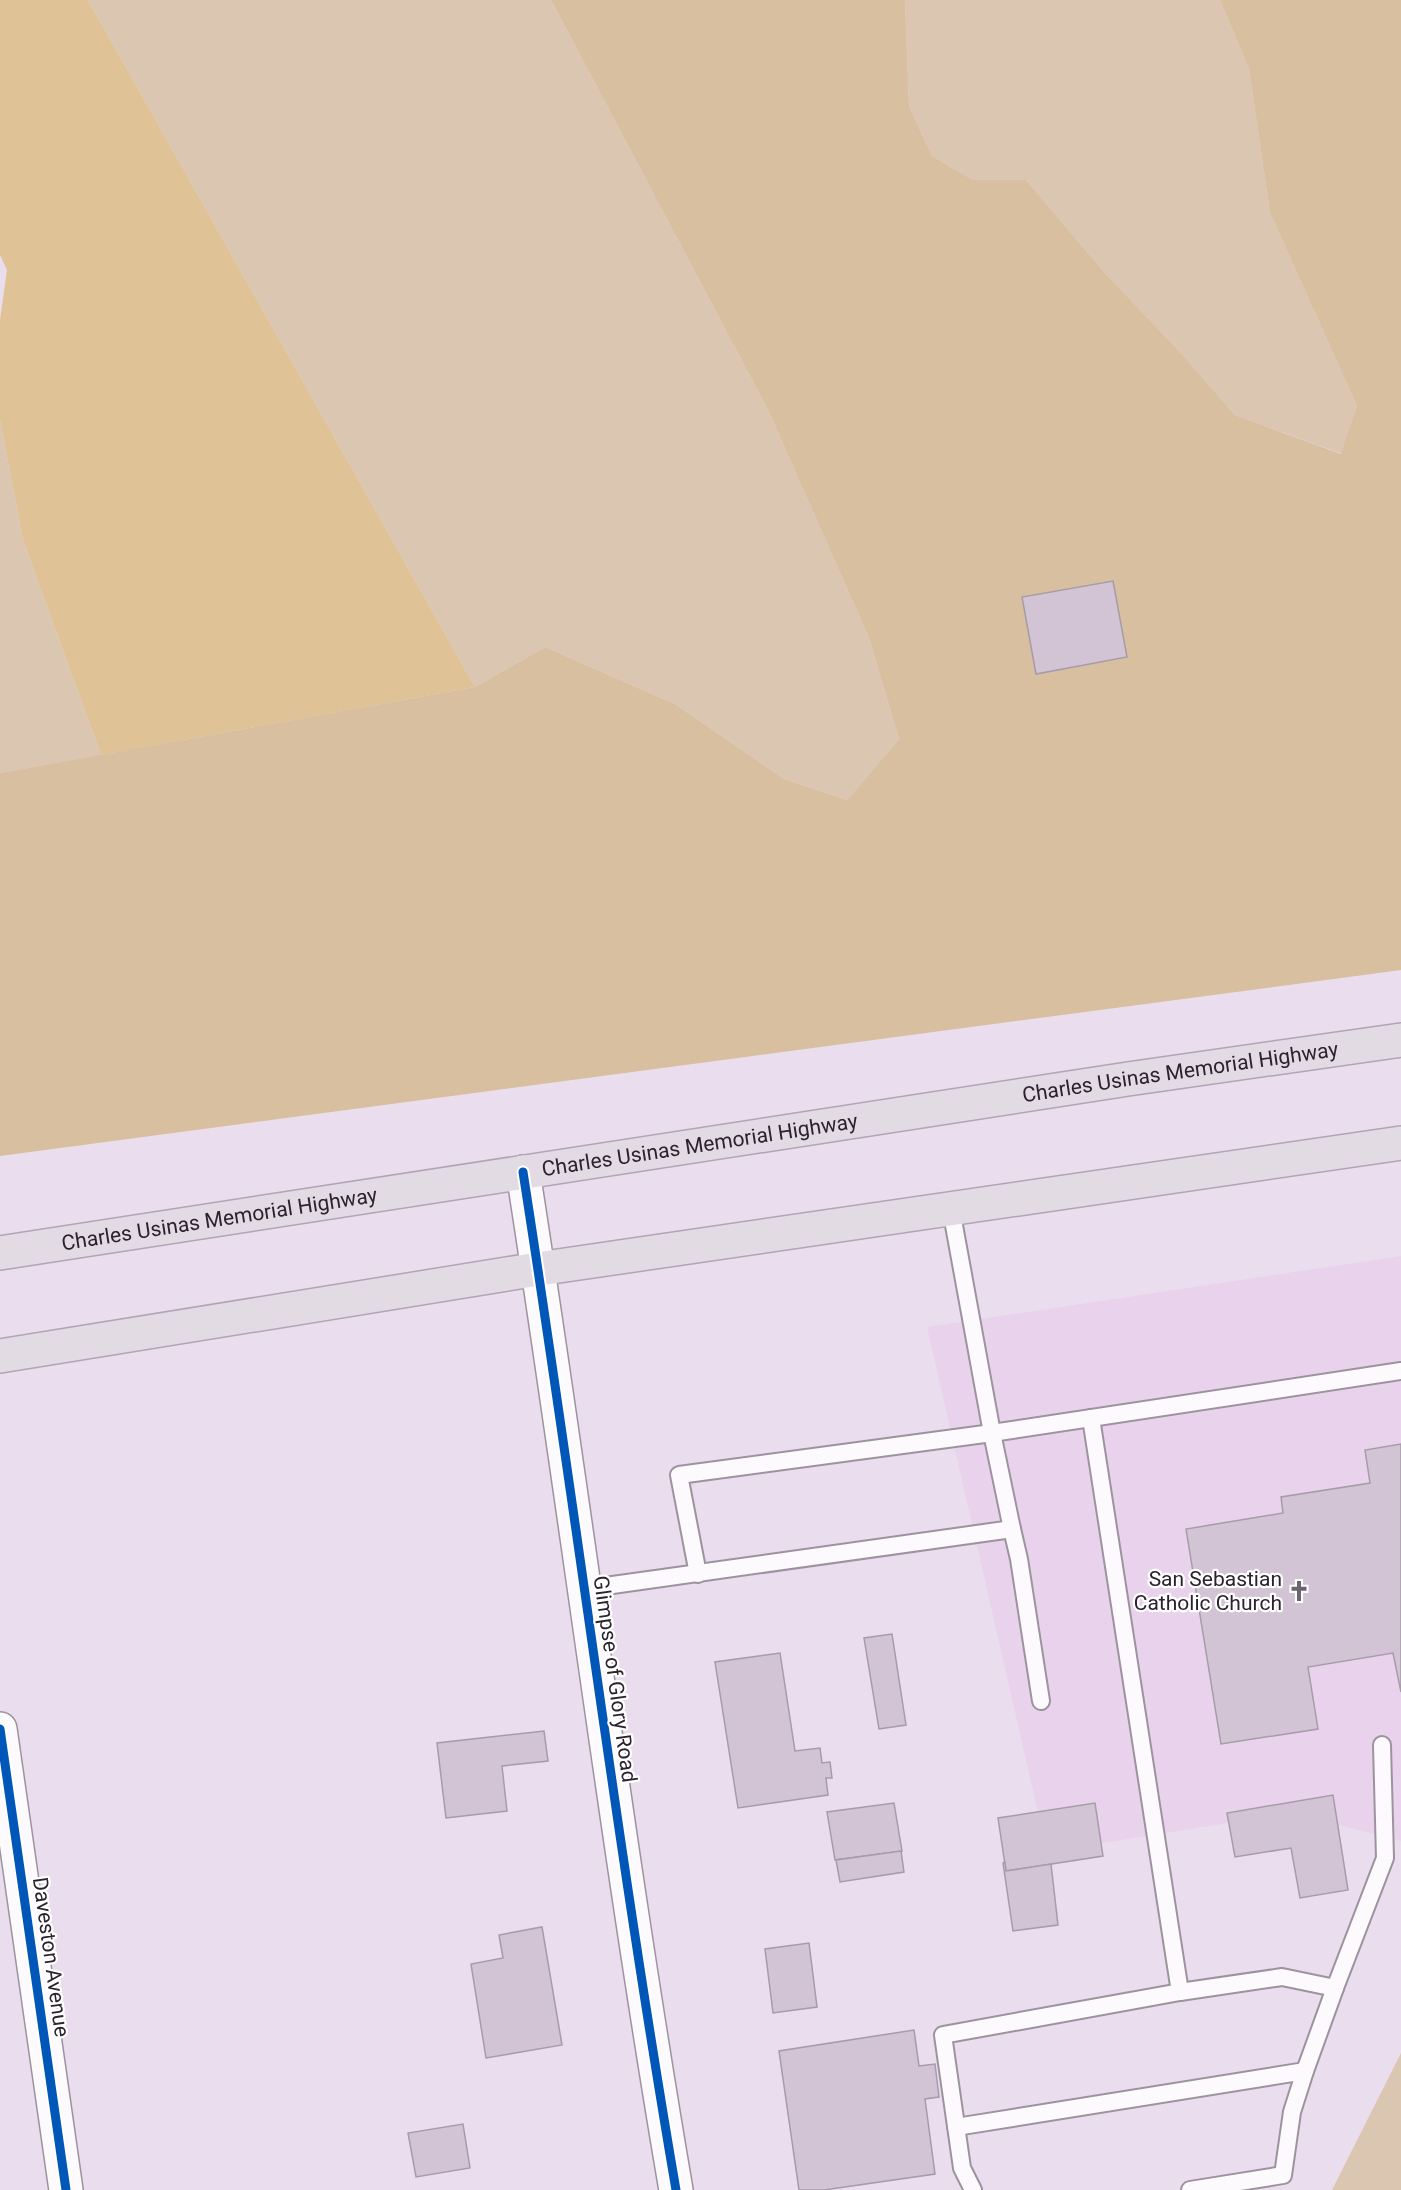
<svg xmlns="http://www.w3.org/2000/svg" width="1401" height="2190" font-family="Roboto,sans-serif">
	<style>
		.built { fill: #e9d3ec }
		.green { fill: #dbc6b2 }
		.forest { fill: #d8bf9f }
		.water { fill: #dfc296 }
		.building { fill: #d2c3d5; stroke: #a69ca8; stroke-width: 1.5 }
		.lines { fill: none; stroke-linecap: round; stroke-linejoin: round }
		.lane-casing { stroke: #9d939f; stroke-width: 20 }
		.street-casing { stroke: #9d939f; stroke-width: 36 }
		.highway-casing { stroke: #b1a5b4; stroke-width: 36 }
		.lane { stroke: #fcfafc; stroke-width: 16 }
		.street { stroke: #fcfafc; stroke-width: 33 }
		.highway { stroke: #e2dbe4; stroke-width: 33 }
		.cycleway-casing { stroke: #fff; stroke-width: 13 }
		.cycleway { stroke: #0057b8; stroke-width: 9 }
		.labels { text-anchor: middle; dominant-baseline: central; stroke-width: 4.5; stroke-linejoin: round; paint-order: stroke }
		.street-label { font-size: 21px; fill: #2b222d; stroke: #fff }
		.poi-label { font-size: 21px; fill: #2b222d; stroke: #fff; text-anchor: end }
	</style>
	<rect width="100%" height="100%" fill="#eadded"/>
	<polygon class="built" points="1401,1256 1401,1841 1332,1823 1253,1819 1047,1852 927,1327"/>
	<g class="green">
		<polygon points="88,0 551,0 768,410 869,638 899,739 847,800 784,779 675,704 545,647 475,687"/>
		<polygon points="905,0 1220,0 1249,69 1270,213 1357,406 1342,454 1235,415 1181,353 1105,273 1026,180 973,180 932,156 909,106"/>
		<polygon points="0,420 23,540 101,755 0,773"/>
		<polygon points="1401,2053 1401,2190 1332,2190"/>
	</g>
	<polygon class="forest" points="551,0 905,0 909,106 932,156 973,180 1026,180 1105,273 1181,353 1235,415 1341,454 1357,406 1270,213 1249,69 1220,0 1401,0 1401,970 0,1156 0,773 475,687 545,647 675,704 784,779 847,800 899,739 869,638 768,410"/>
	<polygon class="water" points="0,0 88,0 475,687 101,755 23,540 0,420 0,320 7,270 0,255"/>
	<g class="building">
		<polygon points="1113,581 1127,657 1036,674 1022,597"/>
		<polygon points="1401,1444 1401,1692 1393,1653 1308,1667 1318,1729 1221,1744 1186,1529 1283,1513 1281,1497 1370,1483 1365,1450"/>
		<polygon points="892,1634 906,1725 879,1729 864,1638"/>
		<polygon points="780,1653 795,1751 820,1748 822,1763 830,1762 832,1778 826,1778 828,1795 738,1808 715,1662"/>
		<polygon points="544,1731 548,1761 502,1766 507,1811 446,1818 437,1743"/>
		<polygon points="1333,1795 1348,1890 1300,1898 1291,1848 1235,1857 1227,1813"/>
		<polygon points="894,1803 902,1851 835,1860 827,1812"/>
		<polygon points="1095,1803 1103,1856 1006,1871 998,1818"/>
		<polygon points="901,1851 904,1872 840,1882 836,1860"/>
		<polygon points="1005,1862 1006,1871 1051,1864 1058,1925 1013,1931 1003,1863"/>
		<polygon points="542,1927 562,2045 486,2058 471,1964 503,1958 499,1935"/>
		<polygon points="809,1943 817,2007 773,2013 765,1949"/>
		<polygon points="914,2030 919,2066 935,2064 939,2097 925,2099 935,2174 824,2190 799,2190 779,2051"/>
		<polygon points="463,2124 470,2168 416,2177 408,2133"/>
	</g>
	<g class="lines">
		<defs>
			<g id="lane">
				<polyline points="1091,1418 1180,1992 1282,1977 1335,1988 1385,1858 1382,1745"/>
				<polyline points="1012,1529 1019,1559 1041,1701"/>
				<polyline points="698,1574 679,1475 992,1433 951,1209"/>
				<polyline points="584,1589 1012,1529 992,1433 1401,1371"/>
				<polyline points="956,2127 1305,2071"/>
				<polyline points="973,2190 962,2168 943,2035 1180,1992"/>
				<polyline points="1190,2190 1283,2175 1292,2112 1305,2071 1335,1988"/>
			</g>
			<g id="street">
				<path d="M523 1172C576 1511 618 1852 676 2190"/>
				<polyline points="0,1729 66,2190"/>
			</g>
			<g id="highway">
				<path id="s1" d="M0 1253 1128 1079 1401 1040"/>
				<polyline points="0,1356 538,1269 1401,1143"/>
			</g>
		</defs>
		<use href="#lane" class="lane-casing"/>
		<use href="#street" class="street-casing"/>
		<use href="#highway" class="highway-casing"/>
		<use href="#lane" class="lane"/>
		<use href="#street" class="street"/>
		<use href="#highway" class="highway"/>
		<defs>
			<g id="cycleway">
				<path d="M523 1172C576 1511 618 1852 676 2190"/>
				<polyline points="0,1729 66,2190"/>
			</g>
		</defs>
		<use href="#cycleway" class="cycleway-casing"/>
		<use href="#cycleway" class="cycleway"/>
	</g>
	<defs>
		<symbol id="church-bare" viewBox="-9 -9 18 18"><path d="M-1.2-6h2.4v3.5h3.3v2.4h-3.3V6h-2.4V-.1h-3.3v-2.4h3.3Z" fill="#6e6370" stroke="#fff" stroke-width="2.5" paint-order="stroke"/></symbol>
	</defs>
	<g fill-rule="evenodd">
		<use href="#church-bare" x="1284" y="1576" width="30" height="30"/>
	</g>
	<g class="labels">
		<g class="street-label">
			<text stroke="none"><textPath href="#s1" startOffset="1194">Charles Usinas Memorial Highway</textPath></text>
			<text stroke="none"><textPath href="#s1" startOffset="708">Charles Usinas Memorial Highway</textPath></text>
			<text stroke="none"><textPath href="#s1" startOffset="222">Charles Usinas Memorial Highway</textPath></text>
			<text transform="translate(615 1679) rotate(82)">Glimpse of Glory Road</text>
			<text transform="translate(51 1957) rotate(82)">Daveston Avenue</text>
		</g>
		<g class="poi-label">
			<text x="1282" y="1579">San Sebastian<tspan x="1282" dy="24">Catholic Church</tspan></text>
		</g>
	</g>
</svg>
